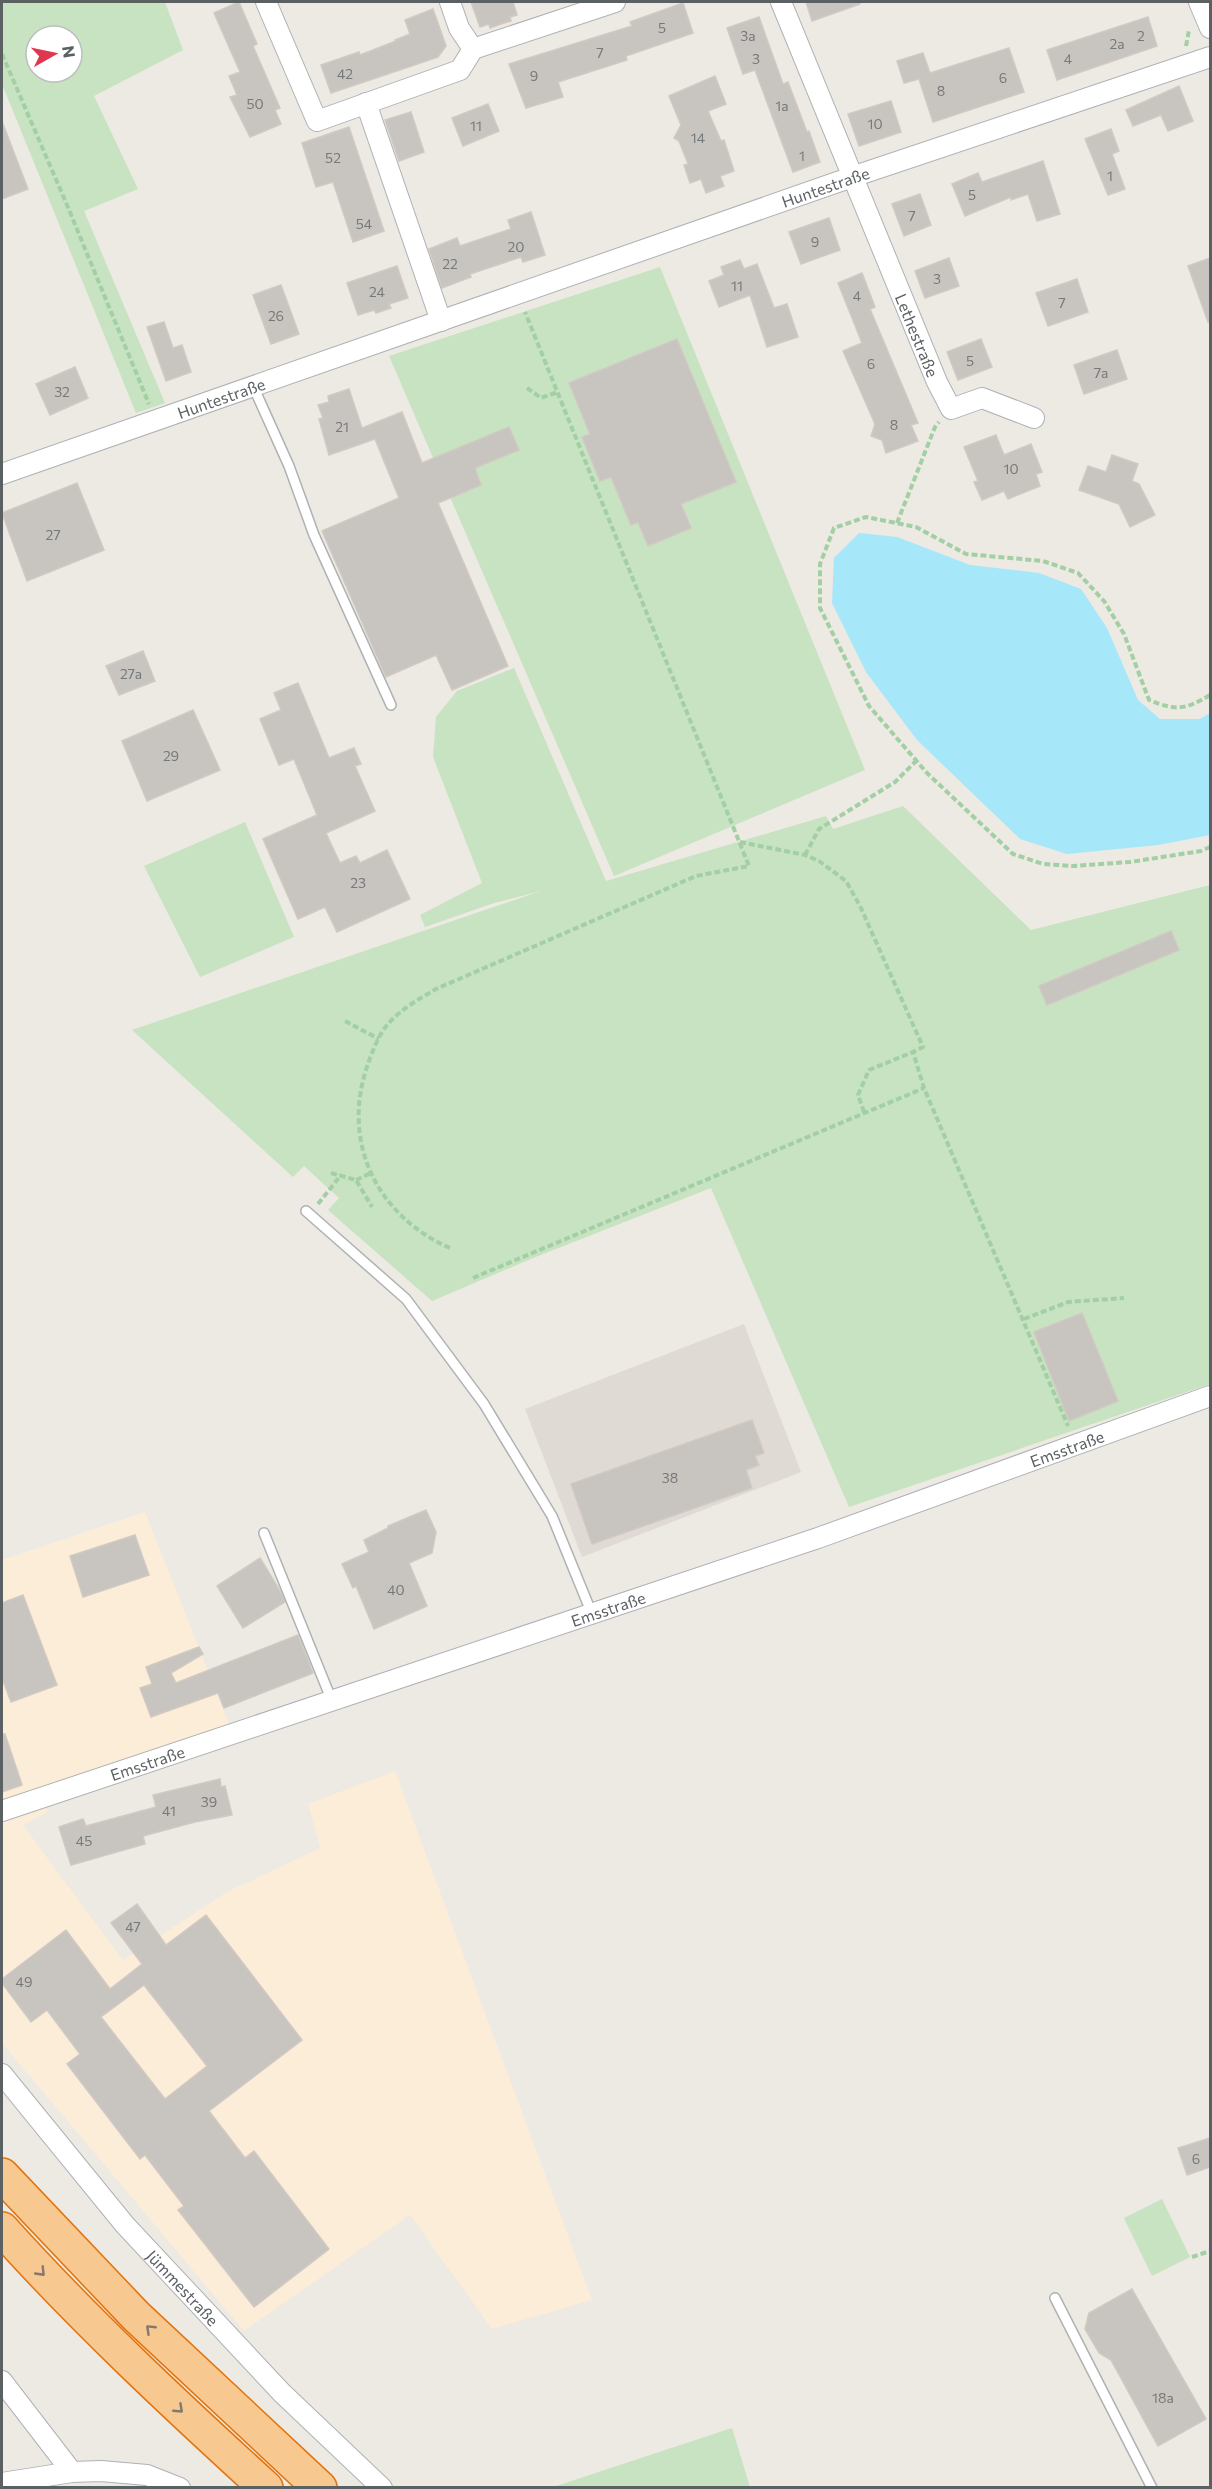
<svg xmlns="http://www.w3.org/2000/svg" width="1212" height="2489" font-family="Commissioner,sans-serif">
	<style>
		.commercial { fill: #fcedd9 }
		.education { fill: #e0dad4 }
		.green { fill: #c8e3c1; fill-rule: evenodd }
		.water { fill: #a6e7fa }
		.building { fill: #c8c4c0; stroke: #d1c9c2; stroke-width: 1.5; fill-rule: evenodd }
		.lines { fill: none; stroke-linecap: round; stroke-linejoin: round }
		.lane-casing { stroke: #aeb2b5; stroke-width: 12 }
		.street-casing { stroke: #aeb2b5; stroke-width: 22 }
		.highway-casing { stroke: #e3740d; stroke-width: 36 }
		.path { stroke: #a2cfa4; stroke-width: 4; stroke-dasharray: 6 3; stroke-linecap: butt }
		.lane { stroke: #fff; stroke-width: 9 }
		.street { stroke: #fff; stroke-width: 20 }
		.highway { stroke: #f7c890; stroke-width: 33 }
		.oneway { stroke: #827a6e }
		.labels { text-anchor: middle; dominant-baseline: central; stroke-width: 5; stroke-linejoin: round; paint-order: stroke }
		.number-label { font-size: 14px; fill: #76797a }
		.street-label { font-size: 16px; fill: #5b6063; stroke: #fff }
	</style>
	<rect width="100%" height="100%" fill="#ede9e3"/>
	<polygon class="commercial" points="145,1512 231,1729 39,1793 48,1812 23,1825 123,1960 227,1892 320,1848 308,1804 395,1771 592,2300 492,2329 410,2215 244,2331 2,2043 2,1560"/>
	<polygon class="education" points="744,1324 801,1472 582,1557 525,1409"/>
	<g class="green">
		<path d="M2 2H165L183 50 94 96 138 189 84 211 165 403 136 413 2 84ZM36 36H72V72H36Z"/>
		<polygon points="660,267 865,770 614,876 389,356"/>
		<polygon points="514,668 606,881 826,816 833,829 903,806 1031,930 1210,885 1210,1384 849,1507 711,1188 533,1258 432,1301 328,1210 339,1198 304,1166 293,1177 132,1030 541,891 491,904 425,927 420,915 482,883 433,757 436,717 457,691"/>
		<polygon points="245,822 294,937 200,977 144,866"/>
		<polygon points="1162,2199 1190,2257 1152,2276 1124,2218"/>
		<polygon points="732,2428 750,2487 553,2487"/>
	</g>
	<polygon class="water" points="859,533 897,537 970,565 1039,573 1081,589 1107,628 1138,700 1160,719 1200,719 1210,713 1210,835 1158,845 1067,854 1020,839 917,740 866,672 832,603 834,558"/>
	<g class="building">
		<polygon points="239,2 257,44 253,46 280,108 275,110 281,124 250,137 230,97 237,95 229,76 240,72 214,13"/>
		<polygon points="471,2 513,2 517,15 510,17 511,21 501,24 490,28 489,24 480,27"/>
		<polygon points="806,2 860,2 860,4 812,21"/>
		<polygon points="683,3 693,33 626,56 627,60 558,82 563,97 526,108 509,64 632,26 630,22"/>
		<polygon points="433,9 446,46 438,57 331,93 321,65 359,52 360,55 396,41 395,40 410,34 405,20"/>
		<polygon points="759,17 783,84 788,82 807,132 809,131 820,162 793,172 755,70 743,74 727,28"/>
		<polygon points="1148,17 1157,46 1057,80 1047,50"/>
		<polygon points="1009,48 1024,92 933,122 919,79 904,83 897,61 923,53 930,73"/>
		<polygon points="715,76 726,104 708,111 721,141 724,140 734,171 720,176 724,186 706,193 701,179 690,183 684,165 688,164 679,141 674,138 681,125 669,96"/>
		<polygon points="1179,86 1193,121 1168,131 1161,115 1133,126 1126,110"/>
		<polygon points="891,101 901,132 859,146 848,114"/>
		<polygon points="488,104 499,131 463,146 452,118"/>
		<polygon points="411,112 424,152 399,161 385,120"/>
		<polygon points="3,124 28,189 2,199 2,125"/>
		<polygon points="349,127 384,231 353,242 333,182 316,187 302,143"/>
		<polygon points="1111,129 1119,151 1112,154 1125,189 1108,195 1085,139"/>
		<polygon points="1043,161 1060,214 1037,221 1028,194 1011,200 1011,197 965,216 952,184 978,173 982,182"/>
		<polygon points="920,194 931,225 904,236 892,204"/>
		<polygon points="531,212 545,255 523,262 521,257 470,274 471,277 442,288 429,249 457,238 460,246 511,229 508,220"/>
		<polygon points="829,218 840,250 801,264 789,232"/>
		<polygon points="949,258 959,286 925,298 915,271"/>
		<polygon points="1210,258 1210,322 1208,322 1188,266"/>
		<polygon points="740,260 744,269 757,264 774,308 787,304 798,337 767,347 750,295 719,307 709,281 724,275 721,267"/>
		<polygon points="397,266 408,298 389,304 391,308 376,313 374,310 358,315 347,283"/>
		<polygon points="862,273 875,307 870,309 918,423 911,425 918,441 886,453 882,440 871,436 875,424 843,351 862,343 838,283"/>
		<polygon points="1077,279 1088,312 1048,326 1036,293"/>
		<polygon points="281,285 299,334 271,344 253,295"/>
		<polygon points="164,322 173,348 182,345 191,372 166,381 147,327"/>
		<polygon points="677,339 736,482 681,504 691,528 648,546 638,522 631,525 611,477 600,481 582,437 590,434 569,383"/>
		<polygon points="981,339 992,367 958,380 947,352"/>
		<polygon points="1117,350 1127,379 1084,394 1074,365"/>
		<polygon points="75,367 88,398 50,415 36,384"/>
		<polygon points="349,389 362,428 402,412 422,463 509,427 519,450 475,468 481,485 438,503 508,666 452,690 436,655 386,677 322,531 399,498 375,439 329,455 319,419 323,418 318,405 329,402 328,396"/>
		<polygon points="996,435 1004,455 1031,444 1042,472 1036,474 1040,486 1008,499 1004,491 982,500 974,482 978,481 964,447"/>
		<polygon points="1112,455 1138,464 1132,481 1139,484 1155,515 1130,527 1119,504 1079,490 1088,466 1106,472"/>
		<polygon points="77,483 104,550 27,581 2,513"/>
		<polygon points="143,651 155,681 119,695 106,666"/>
		<polygon points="298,683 329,758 354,748 361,764 355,766 375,811 326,833 340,863 356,856 360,863 387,850 410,899 337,932 325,907 298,919 263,839 317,815 294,759 279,765 260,719 281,710 274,693"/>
		<polygon points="193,710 220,770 147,801 122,741"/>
		<polygon points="1171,931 1179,950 1047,1005 1039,986"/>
		<polygon points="1082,1313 1118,1401 1069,1421 1034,1332"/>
		<polygon points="752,1420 764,1453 755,1456 759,1465 746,1470 752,1488 592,1544 571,1484"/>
		<polygon points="426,1510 436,1532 432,1553 409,1563 427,1606 374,1629 356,1586 353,1588 342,1564 369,1552 364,1540 388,1528 388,1526"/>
		<polygon points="135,1535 149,1575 83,1597 70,1556"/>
		<polygon points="260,1558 279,1589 285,1602 243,1628 217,1586"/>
		<polygon points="23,1595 57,1685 11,1702 2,1678 2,1603"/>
		<polygon points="298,1635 313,1673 224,1708 218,1693 151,1717 140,1688 152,1684 146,1667 199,1647 203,1654 171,1673 176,1683"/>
		<polygon points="2,1734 5,1734 22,1785 2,1792"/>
		<polygon points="220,1779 221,1787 225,1786 232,1815 195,1822 143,1836 145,1844 71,1865 59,1827 83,1819 86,1826 156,1807 153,1795"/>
		<path d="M137 1904 166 1945 206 1915 302 2040 209 2111 245 2158 254 2151 329 2249 254 2307 178 2210 184 2206 145 2155 140 2159 67 2064 80 2054 47 2010 31 2022 2 1983V1979L66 1930 110 1989 142 1964 111 1923ZM144 1985 207 2066 165 2099 101 2017Z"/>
		<polygon points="1210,2138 1210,2167 1187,2175 1178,2148"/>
		<polygon points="1132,2289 1206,2419 1158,2446 1111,2360 1099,2353 1085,2329 1089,2313"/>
	</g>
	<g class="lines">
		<defs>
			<g id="lane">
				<polyline points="253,386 289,466 314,535 391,705"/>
				<polyline points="306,1211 406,1299 484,1404 552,1516 592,1614"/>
				<polyline points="264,1533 332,1701"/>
				<polyline points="1055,2298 1152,2488"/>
			</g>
			<g id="street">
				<polyline points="266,2 317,121 460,70 473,49 615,2"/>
				<polyline points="450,2 459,28 473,49"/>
				<path id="s1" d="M781 2 937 382 951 409 982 398 1034 418"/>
				<polyline points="1199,2 1210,28"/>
				<polyline points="366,103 441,321"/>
				<path id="s2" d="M2 474 852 177 1210 57"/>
				<path id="s3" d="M2 1811 818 1538 1210 1396"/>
				<path id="s4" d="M2 2074 125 2225 282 2393 382 2488"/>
				<polyline points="2,2381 72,2472 101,2471 147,2475 180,2488"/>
				<polyline points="2,2483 72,2472"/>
			</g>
			<g id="highway">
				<polyline points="2,2175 136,2316 320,2488"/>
				<path d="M2 2229C84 2320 175 2405 266 2488"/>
			</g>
		</defs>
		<use href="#lane" class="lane-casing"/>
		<use href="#street" class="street-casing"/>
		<use href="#highway" class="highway-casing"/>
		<g class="path">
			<polyline points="1186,46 1189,30"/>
			<polyline points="2,54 67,205 149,404"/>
			<polyline points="527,388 541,398 558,392"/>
			<polyline points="897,523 935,427 939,422"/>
			<path d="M1210 695C1185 710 1176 711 1149 700L1124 634 1104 601 1078 573 1043 561 966 554 916 527 866 517 834 528 820 564V608L869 706 927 773 1013 854 1043 864 1073 866 1130 862 1201 851 1210 847"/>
			<polyline points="740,842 805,855 819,861 846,881 860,906 923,1047 913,1052 924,1088 1068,1426"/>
			<polyline points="805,855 819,829 895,782 917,760"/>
			<polyline points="345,1021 379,1039"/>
			<polyline points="864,1112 858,1095 869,1070 913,1052"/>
			<polyline points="331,1173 356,1180 372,1207"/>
			<polyline points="356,1180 371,1173"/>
			<polyline points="318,1204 341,1175"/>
			<path d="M450 1248C377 1216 340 1142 368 1064 372 1052 379 1034 388 1024 401 1009 419 999 436 989L696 876 749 866 525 312"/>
			<polyline points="473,1278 924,1088"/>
			<polyline points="1024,1319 1068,1302 1124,1298"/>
			<polyline points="1192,2257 1210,2251"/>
		</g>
		<use href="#lane" class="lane"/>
		<use href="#street" class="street"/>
		<use href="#highway" class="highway"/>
	</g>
	<defs><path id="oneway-chevron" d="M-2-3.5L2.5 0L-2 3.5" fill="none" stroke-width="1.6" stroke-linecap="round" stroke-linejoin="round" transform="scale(1.5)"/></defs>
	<g class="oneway">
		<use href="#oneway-chevron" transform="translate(41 2272) rotate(46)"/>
		<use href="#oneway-chevron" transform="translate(150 2329) rotate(-136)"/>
		<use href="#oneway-chevron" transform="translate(179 2409) rotate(43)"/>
	</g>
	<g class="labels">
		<g class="number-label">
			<text x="662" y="27">5</text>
			<text x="748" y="35">3a</text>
			<text x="1141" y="35">2</text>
			<text x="1117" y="43">2a</text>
			<text x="600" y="52">7</text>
			<text x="756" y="58">3</text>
			<text x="1068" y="58">4</text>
			<text x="345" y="73">42</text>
			<text x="534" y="75">9</text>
			<text x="1003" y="77">6</text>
			<text x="941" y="90">8</text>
			<text x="255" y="103">50</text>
			<text x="782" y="105">1a</text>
			<text x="875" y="123">10</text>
			<text x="476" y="125">11</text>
			<text x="698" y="137">14</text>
			<text x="802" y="155">1</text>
			<text x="333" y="157">52</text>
			<text x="1110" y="175">1</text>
			<text x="972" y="194">5</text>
			<text x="912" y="215">7</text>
			<text x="364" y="223">54</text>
			<text x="815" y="241">9</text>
			<text x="516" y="246">20</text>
			<text x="450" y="263">22</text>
			<text x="937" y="278">3</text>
			<text x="737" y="285">11</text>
			<text x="377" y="291">24</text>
			<text x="857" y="295">4</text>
			<text x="1062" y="302">7</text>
			<text x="276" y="315">26</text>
			<text x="970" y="360">5</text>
			<text x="871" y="363">6</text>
			<text x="1101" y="372">7a</text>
			<text x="62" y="391">32</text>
			<text x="894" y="424">8</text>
			<text x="342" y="426">21</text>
			<text x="1011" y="468">10</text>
			<text x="53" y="534">27</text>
			<text x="131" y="673">27a</text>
			<text x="171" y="755">29</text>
			<text x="358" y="882">23</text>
			<text x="670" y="1477">38</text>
			<text x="396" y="1589">40</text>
			<text x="209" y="1801">39</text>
			<text x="169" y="1810">41</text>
			<text x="84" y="1840">45</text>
			<text x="133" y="1926">47</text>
			<text x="24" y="1981">49</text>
			<text x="1196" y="2158">6</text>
			<text x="1163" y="2397">18a</text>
		</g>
		<g class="street-label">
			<text stroke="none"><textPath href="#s2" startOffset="872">Huntestraße</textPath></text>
			<text stroke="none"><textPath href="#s1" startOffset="360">Lethestraße</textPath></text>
			<text stroke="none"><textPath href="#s2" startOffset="232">Huntestraße</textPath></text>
			<text stroke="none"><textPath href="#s3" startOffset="1125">Emsstraße</textPath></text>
			<text stroke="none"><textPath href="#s3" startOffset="639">Emsstraße</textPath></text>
			<text stroke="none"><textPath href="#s3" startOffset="153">Emsstraße</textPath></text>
			<text stroke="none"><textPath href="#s4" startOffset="280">Jümmestraße</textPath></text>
		</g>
	</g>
	<rect width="1212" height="2489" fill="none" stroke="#5b6063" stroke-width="6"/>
	<g transform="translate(54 54) rotate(81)"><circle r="28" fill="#ffffff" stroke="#bdbfc1" stroke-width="1.5"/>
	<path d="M0-4.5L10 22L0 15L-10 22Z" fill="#df374d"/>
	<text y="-9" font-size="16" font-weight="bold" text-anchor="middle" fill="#5b6063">N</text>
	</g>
</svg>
